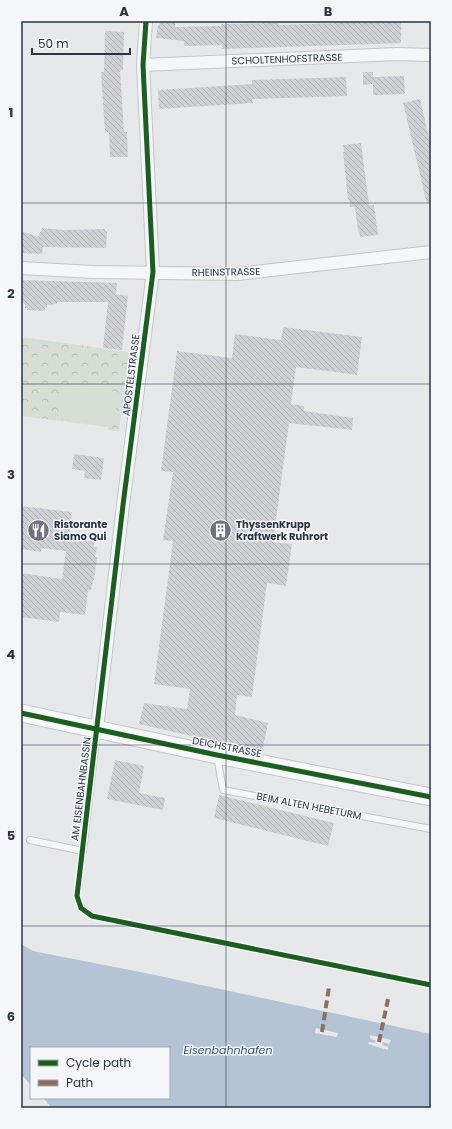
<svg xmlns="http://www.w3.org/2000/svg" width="452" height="1129" font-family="Poppins,sans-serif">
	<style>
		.forest { fill: url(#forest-crowns) }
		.garden { fill: #d6ded6 }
		.water { fill: #b4c4d5 }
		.pier { fill: #e6e8ea }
		.building { fill: url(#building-back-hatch) }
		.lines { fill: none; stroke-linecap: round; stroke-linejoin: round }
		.lane-casing { stroke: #c4c6c8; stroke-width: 8 }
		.street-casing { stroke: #c4c6c8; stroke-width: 14 }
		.secondary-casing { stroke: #c4c6c8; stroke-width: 19 }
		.lane { stroke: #f5f6f7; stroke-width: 6 }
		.street { stroke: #f5f6f7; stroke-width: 12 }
		.secondary { stroke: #f8f8f8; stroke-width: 17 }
		.quiet { stroke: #8d6e63; stroke-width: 4; stroke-dasharray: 8 4; stroke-linecap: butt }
		.cycleway-casing { stroke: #f4f6f9; stroke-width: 8 }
		.cycleway { stroke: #1b5e20; stroke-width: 5 }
		.grid { fill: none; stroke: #2b3445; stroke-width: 1; stroke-opacity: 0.55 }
		.labels { text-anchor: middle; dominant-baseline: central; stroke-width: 3; stroke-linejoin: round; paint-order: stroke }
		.street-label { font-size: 10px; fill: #2b3445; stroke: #f4f6f9 }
		.poi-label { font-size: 10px; font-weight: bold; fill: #2b3445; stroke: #f4f6f9; text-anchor: start }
		.water-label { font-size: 11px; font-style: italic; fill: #34527a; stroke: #f4f6f9 }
		.neatline { fill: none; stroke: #2b3445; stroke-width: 1.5 }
		.grid-label { font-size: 13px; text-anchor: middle; font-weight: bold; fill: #2b3445 }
	</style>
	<defs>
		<pattern id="forest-crowns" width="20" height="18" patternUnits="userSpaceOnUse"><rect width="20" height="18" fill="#d6ded6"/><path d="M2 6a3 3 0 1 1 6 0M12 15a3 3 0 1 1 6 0" fill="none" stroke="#b8bfb9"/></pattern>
		<pattern id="building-back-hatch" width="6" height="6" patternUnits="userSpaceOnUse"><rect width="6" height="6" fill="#ced0d3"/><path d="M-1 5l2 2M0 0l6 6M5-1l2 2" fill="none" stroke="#b1b3b6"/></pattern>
	</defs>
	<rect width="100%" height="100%" fill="#e6e8ea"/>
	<polygon class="forest" points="21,337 129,352 119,431 108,430 108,427 21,416"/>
	<polygon class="garden" points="62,385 118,392 114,426 58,418"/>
	<polygon class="water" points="21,944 33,951 150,974 431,1034 431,1108 52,1108 43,1098 169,1098 169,1048 31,1048 31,1085 21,1074"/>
	<g class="pier">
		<polygon points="316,1028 338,1033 337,1037 315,1033"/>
		<polygon points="370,1035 391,1040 389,1044 383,1042 382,1045 388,1047 388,1050 368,1044 369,1042 375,1043 376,1041 370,1038"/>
	</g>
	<g class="building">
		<polygon points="160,21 176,21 175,27 221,26 221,24 279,23 279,25 401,21 401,43 222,49 222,45 184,46 184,41 156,38 158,25 159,25"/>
		<polygon points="105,31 124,32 123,70 120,71 124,132 127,132 128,157 110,157 109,132 105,133 101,72 104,72"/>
		<polygon points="363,72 373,72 373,77 404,76 405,94 373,95 373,84 363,85"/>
		<polygon points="346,77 347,96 252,99 253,103 159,109 158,90 252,84 252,80"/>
		<polygon points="420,99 431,146 431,203 427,204 403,103"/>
		<polygon points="361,143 369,205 374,205 378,235 360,237 359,230 358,231 355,207 350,207 349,200 348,200 343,152 344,152 343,145"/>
		<polygon points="42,228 65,230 105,229 105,231 107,232 106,248 43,247 42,254 21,253 21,231 38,237"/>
		<polygon points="21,280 117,283 116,294 128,296 122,350 103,348 108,302 57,302 57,304 47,305 47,308 45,308 45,311 27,310 27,308 25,308 25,304 21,303"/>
		<polygon points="283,327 362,337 357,375 296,367 291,404 304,406 304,411 353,418 352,430 289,423 273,542 292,544 286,586 267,583 252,697 237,695 235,715 268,723 262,752 139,724 144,703 187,709 190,689 154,684 173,541 163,540 173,472 161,471 177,351 232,358 235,334 281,340"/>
		<polygon points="74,454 104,458 101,480 84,478 85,471 72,469"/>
		<polygon points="21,506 72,512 69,539 94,541 94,547 97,547 95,557 97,557 94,580 93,580 91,590 88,590 85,615 60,612 59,622 21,617 21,573 62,579 66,551 42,548 41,552 21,549"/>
		<polygon points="115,760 144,766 139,793 165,798 163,810 107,799"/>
		<polygon points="219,795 334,823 328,846 214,818"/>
	</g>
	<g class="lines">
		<defs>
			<g id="lane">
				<polyline points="217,756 223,790 431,829"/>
				<polyline points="30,840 83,851 97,730"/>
			</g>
			<g id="street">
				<polyline points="143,65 397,54 431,55"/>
				<polyline points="21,268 93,272 237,274 431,252"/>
				<polyline points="97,729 123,505 153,272 143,65 146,21"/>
			</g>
			<polyline id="secondary" points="21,713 217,755 431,797"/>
		</defs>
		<use href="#lane" class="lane-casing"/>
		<use href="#street" class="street-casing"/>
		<use href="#secondary" class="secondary-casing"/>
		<use href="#lane" class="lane"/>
		<use href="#street" class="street"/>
		<use href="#secondary" class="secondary"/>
		<g class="quiet">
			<polyline points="322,1032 329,987"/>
			<polyline points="379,1042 388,999"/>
		</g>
		<defs>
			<g id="cycleway">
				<polyline points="146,21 143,65 153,272 123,505 77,896 81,908 92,916 431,985"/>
				<polyline points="21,713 217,755 431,797"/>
			</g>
		</defs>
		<use href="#cycleway" class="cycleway-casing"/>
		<use href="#cycleway" class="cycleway"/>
	</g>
	<path class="grid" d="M226 21V1108M21 203H431M21 384H431M21 564H431M21 745H431M21 926H431"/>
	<defs>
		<symbol id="restaurant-disc" viewBox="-11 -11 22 22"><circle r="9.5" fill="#6c737f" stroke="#f4f6f9"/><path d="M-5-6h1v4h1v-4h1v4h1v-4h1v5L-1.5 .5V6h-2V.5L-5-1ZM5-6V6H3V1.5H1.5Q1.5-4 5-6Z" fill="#fff"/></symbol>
		<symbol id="building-disc" viewBox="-11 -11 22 22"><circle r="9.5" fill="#6c737f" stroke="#f4f6f9"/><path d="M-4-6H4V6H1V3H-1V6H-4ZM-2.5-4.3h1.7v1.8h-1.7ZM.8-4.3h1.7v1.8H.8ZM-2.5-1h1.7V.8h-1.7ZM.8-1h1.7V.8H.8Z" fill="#fff"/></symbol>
	</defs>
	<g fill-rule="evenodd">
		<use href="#restaurant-disc" x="26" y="518" width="25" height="25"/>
		<use href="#building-disc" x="208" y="518" width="25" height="25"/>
	</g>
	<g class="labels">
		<g class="street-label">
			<text transform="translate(287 59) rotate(-2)">SCHOLTENHOFSTRASSE</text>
			<text transform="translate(226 272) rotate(-1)">RHEINSTRASSE</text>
			<text transform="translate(131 375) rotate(-83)">APOSTELSTRASSE</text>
			<text transform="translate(227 747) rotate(11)">DEICHSTRASSE</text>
			<text transform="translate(81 789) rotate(-83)">AM EISENBAHNBASSIN</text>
			<text transform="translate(309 806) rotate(11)">BEIM ALTEN HEBETURM</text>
		</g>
		<g class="poi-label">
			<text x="54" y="524">Ristorante<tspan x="54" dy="12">Siamo Qui</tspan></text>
			<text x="236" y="524">ThyssenKrupp<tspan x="236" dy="12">Kraftwerk Ruhrort</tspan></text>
		</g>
		<g class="water-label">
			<text x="228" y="1050">Eisenbahnhafen</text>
		</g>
	</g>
	<rect width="452" height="1129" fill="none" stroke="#f4f6f9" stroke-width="44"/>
	<rect x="30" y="1047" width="140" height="52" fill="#f4f6f9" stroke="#a4a8b1"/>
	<rect x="38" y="1060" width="20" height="6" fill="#1b5e20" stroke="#a4a8b1"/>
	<text x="66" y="1067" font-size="12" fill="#2b3445">Cycle path</text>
	<rect x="38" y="1080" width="20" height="6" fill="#8d6e63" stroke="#a4a8b1"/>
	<text x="66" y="1087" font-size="12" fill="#2b3445">Path</text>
	<path d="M32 48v6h98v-6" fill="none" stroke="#2b3445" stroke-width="2"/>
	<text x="38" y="48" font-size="12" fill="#2b3445" stroke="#f4f6f9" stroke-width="3" paint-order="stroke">50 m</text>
	<rect x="22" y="22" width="408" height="1085" class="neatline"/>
	<g class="grid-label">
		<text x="124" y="16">A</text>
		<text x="328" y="16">B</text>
		<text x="11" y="117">1</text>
		<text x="11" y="298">2</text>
		<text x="11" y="479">3</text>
		<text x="11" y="659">4</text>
		<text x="11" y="840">5</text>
		<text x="11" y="1021">6</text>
	</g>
</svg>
